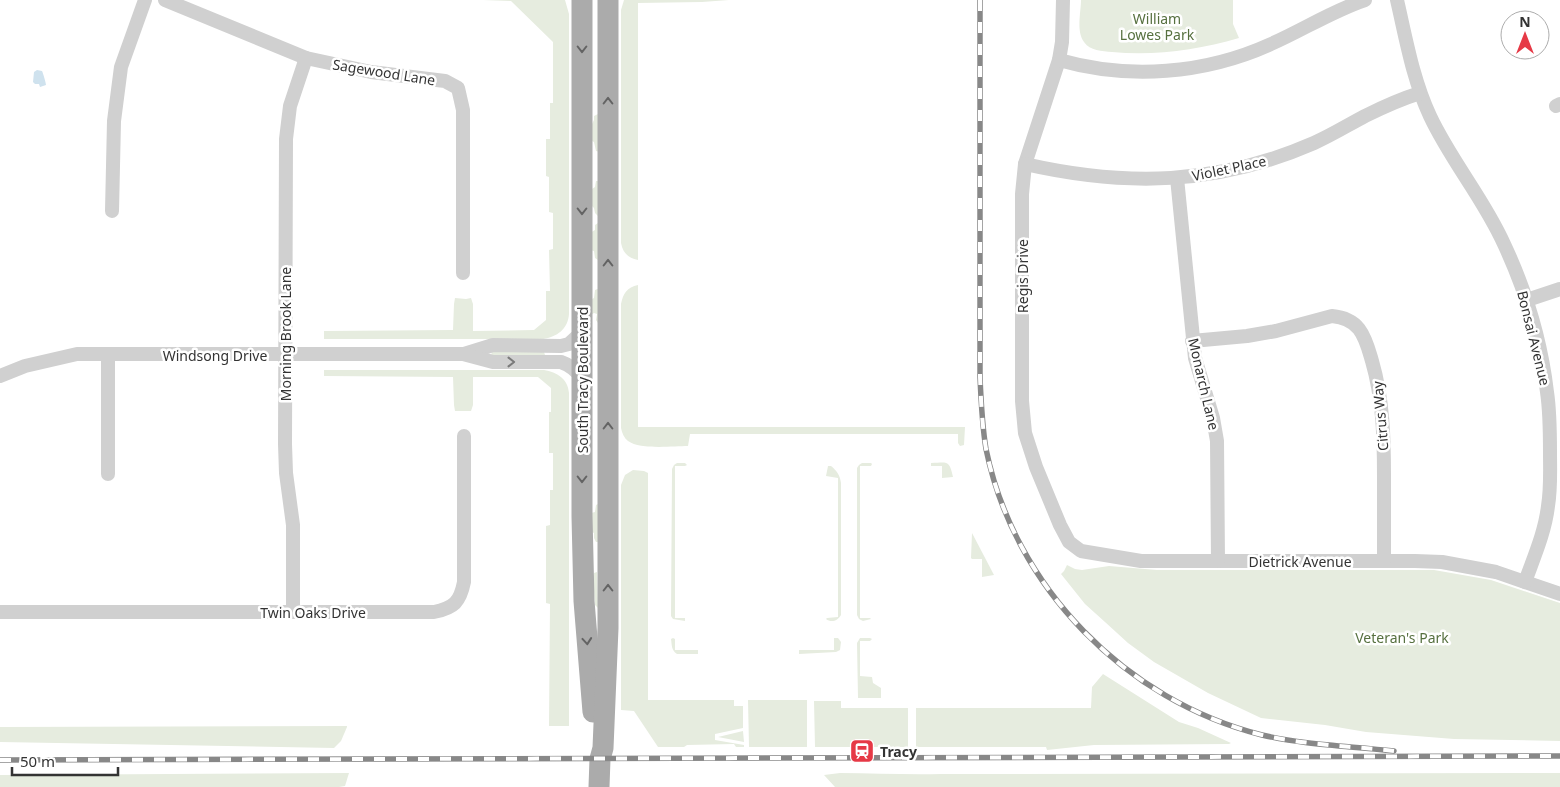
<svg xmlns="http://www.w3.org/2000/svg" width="1560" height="787" font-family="'Noto Sans',sans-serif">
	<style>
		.green { fill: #e6ecdf }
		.water { fill: #cfe2ee }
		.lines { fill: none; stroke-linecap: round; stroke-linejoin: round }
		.street { stroke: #d0d0d0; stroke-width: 14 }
		.primary { stroke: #ababab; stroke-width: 21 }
		.rail-casing { stroke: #888; stroke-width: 5.5 }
		.rail { stroke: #fff; stroke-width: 4; stroke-dasharray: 11; stroke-linecap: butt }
		.oneway { stroke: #636363 }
		.oneway2 { stroke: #7a7a7a }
		.labels { text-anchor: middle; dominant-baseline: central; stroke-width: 5; stroke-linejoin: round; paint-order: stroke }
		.park-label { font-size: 14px; fill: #56703f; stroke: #fff }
		.street-label { font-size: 14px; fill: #333; stroke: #fff }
		.poi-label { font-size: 14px; font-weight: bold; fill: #333; stroke: #fff; text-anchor: start }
	</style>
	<rect width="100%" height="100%" fill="#fff"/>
	<g class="green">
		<path d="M483 0H565L569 14V314C568 329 557 337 543 339H324V331L453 330 454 304 455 298 466 299 471 298 473 304V331L534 330 546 320V291H550L549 250 553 249V213L549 212V177L546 176V139H550V103H553V42L511 1Z"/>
		<path d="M624 0H729L702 2 638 3V260C628 258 623 253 621 243V10Z"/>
		<path d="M1081 0H1233V24L1239 38C1197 50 1155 56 1112 52 1102 51 1090 51 1084 42 1076 31 1081 12 1081 0Z"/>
		<polygon points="598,114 600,152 596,151 594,142 592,141 592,124 594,120 594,116"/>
		<polygon points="596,181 600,181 598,216 595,213 594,208 592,206 592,189 595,187"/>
		<polygon points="598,223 598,260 595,258 594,251 590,250 590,233 595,230 595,225"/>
		<path d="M638 285V427H965L964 445 960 446 958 443V434H690L688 446C673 446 640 450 628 441 624 438 622 433 621 428V304C623 294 627 287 638 285Z"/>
		<polygon points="600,288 598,323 596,320 597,314 594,313 591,315 590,300 594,298 595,290"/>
		<polygon points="492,352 544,352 545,355 491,355"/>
		<path d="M324 370H544C557 372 568 379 569 393V726H549L550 604 546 603V526L550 525V490H553V453H549V412H551V388L538 377H473V405L471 411H455L454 405 453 377 324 376Z"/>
		<polygon points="677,463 685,463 687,465 685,466 675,466 675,618 685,618 685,621 673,619 671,616 672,469 674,465"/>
		<polygon points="862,463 871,463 872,464 871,466 860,466 860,618 870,618 871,619 863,621 859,619 857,615 857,468 859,465"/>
		<path d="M931 463C947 463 949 459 953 477L942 478V466H931Z"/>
		<path d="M828 466H831C837 471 840 475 841 483V615C838 621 831 623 826 619L827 618 838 617V478L826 476Z"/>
		<polygon points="633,470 644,471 648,473 648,700 734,700 734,706 743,706 743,728 715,734 715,740 744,745 744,747 736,747 734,744 687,745 684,747 658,747 634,711 621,710 621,485 625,475"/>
		<polygon points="598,504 600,542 596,542 594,538 594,533 590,531 591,513 595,512 596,505"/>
		<polygon points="972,533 994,575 982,577 982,559 972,559 971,558"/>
		<polygon points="1067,565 1075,569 1082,570 1109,566 1157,570 1434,570 1491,580 1560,603 1560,741 1454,739 1366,732 1325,725 1261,718 1208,693 1154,662 1128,643 1105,622 1085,604 1061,574 1064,571"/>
		<polygon points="597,572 598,608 595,605 593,578 594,573"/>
		<path d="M673 638 675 639V650H698V654H677C671 650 672 645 671 639Z"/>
		<polygon points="834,638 838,638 841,642 840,650 836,652 799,654 799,650 834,650"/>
		<polygon points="860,638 870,638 872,639 870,641 860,641 860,676 872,677 873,683 881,688 881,698 858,698 857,643"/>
		<polygon points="1103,674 1179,722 1198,728 1231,743 1229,744 1094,745 1047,750 1046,747 916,747 916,708 1091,708 1092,687"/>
		<polygon points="748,700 807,700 807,747 749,747"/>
		<polygon points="814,701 841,701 841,708 908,708 908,747 815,747"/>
		<polygon points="0,727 347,726 347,727 341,741 334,748 0,742"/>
		<polygon points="743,731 744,742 718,737"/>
		<polygon points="349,773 345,786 339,787 0,787 0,775"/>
		<path d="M840 773C874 773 907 775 941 774L1560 773V787H835L824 775Z"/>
	</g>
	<path class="water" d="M37 70 42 71C43 73 46 83 46 85L40 87 39 84H35L33 82 34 72Z"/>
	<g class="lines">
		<g class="street">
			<polyline points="165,0 306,58 371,72 445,81 458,88 463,110 463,273"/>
			<polyline points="1063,0 1062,42 1059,60 1025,164 1022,194 1022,401 1025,433 1036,467 1060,525 1069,542 1081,551 1141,561 1415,561 1442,562 1496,572 1560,594"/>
			<path d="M1397 0C1406 39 1413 80 1430 116 1451 161 1484 199 1504 244 1526 291 1541 341 1547 392 1550 412 1550 433 1550 453 1550 470 1551 488 1548 506 1545 532 1534 557 1525 582"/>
			<path d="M1059 60C1129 80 1205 74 1271 44 1303 30 1332 11 1365 0"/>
			<polyline points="1556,106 1560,104"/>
			<path d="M1025 164C1126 187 1218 185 1314 143 1332 135 1348 125 1365 116 1383 107 1401 99 1420 93"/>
			<polyline points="1177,178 1195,358 1213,418 1217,441 1218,561"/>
			<polyline points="112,211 114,121 121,67 145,0"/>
			<polyline points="1527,300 1560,289"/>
			<path d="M1192 341 1247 336 1276 331 1332 316C1343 317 1352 320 1359 329 1366 338 1369 351 1372 361 1383 399 1384 437 1384 476 1384 504 1384 532 1384 561"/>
			<polyline points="464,354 493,345 561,346 569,344 582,332"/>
			<path d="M0 376 25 366 77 354H463L493 362H561C570 365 576 370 582 378"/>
			<polyline points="108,474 108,354"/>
			<path d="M0 612H434C454 608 460 602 464 582V436"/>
			<polyline points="293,612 293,525 286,473 285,444 286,139 290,106 306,58"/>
		</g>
		<g class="primary">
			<polyline points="582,0 582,516 584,601 593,712"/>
			<polyline points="599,787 600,759 603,748 608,628 608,0"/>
		</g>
		<defs>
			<g id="rail">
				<path d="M980 0V377C981 401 982 425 986 449 1014 587 1126 701 1262 735 1305 745 1350 746 1394 751"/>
				<polyline points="0,760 1560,756"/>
			</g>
		</defs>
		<use href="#rail" class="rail-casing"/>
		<use href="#rail" class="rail"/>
	</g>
	<defs><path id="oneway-chevron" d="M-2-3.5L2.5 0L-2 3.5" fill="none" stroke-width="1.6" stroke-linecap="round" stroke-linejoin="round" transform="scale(1.25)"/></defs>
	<g class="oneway">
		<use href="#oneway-chevron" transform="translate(582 49) rotate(90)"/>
		<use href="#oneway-chevron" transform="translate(608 101) rotate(-90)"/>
		<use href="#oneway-chevron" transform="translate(582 211) rotate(90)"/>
		<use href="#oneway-chevron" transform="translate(608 263) rotate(-90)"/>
		<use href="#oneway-chevron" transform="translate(608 426) rotate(-90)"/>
		<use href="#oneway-chevron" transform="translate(582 479) rotate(90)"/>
		<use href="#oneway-chevron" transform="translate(608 588) rotate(-90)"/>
		<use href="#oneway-chevron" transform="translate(587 641) rotate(85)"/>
	</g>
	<use class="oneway2" href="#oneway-chevron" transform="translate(511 362)"/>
	<defs>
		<symbol id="station-square" viewBox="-11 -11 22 22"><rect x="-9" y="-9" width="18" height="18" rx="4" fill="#e63946" stroke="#fff"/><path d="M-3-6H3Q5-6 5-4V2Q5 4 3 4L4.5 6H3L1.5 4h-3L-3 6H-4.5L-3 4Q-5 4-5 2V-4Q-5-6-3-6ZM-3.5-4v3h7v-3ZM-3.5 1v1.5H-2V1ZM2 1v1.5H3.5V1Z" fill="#fff"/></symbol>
	</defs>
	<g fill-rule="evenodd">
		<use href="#station-square" x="848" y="737" width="28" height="28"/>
	</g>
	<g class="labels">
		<g class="park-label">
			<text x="1157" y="18">William<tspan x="1157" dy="16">Lowes Park</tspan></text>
			<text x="1402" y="637">Veteran's Park</text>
		</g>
		<g class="street-label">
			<text transform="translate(384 72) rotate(9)">Sagewood Lane</text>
			<text transform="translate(1229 168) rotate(-12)">Violet Place</text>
			<text transform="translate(1022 276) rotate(-90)">Regis Drive</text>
			<text transform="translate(285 334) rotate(-90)">Morning Brook Lane</text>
			<text transform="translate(1534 338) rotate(76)">Bonsai Avenue</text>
			<text x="215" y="355">Windsong Drive</text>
			<text transform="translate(582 380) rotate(-90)">South Tracy Boulevard</text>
			<text transform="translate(1204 384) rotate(77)">Monarch Lane</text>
			<text transform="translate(1380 416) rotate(-95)">Citrus Way</text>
			<text x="1300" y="561">Dietrick Avenue</text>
			<text x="313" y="612">Twin Oaks Drive</text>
		</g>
		<g class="poi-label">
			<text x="880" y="751">Tracy</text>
		</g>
	</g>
	<g transform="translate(1525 35)"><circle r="24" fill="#ffffff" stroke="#adadad"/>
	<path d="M0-4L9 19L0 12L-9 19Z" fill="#e63946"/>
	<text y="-8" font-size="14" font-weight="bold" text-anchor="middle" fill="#333333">N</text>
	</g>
	<path d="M12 767v8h106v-8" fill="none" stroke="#333333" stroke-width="2.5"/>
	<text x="20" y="767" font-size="15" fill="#333333" stroke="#ffffff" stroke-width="4" paint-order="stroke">50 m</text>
</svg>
